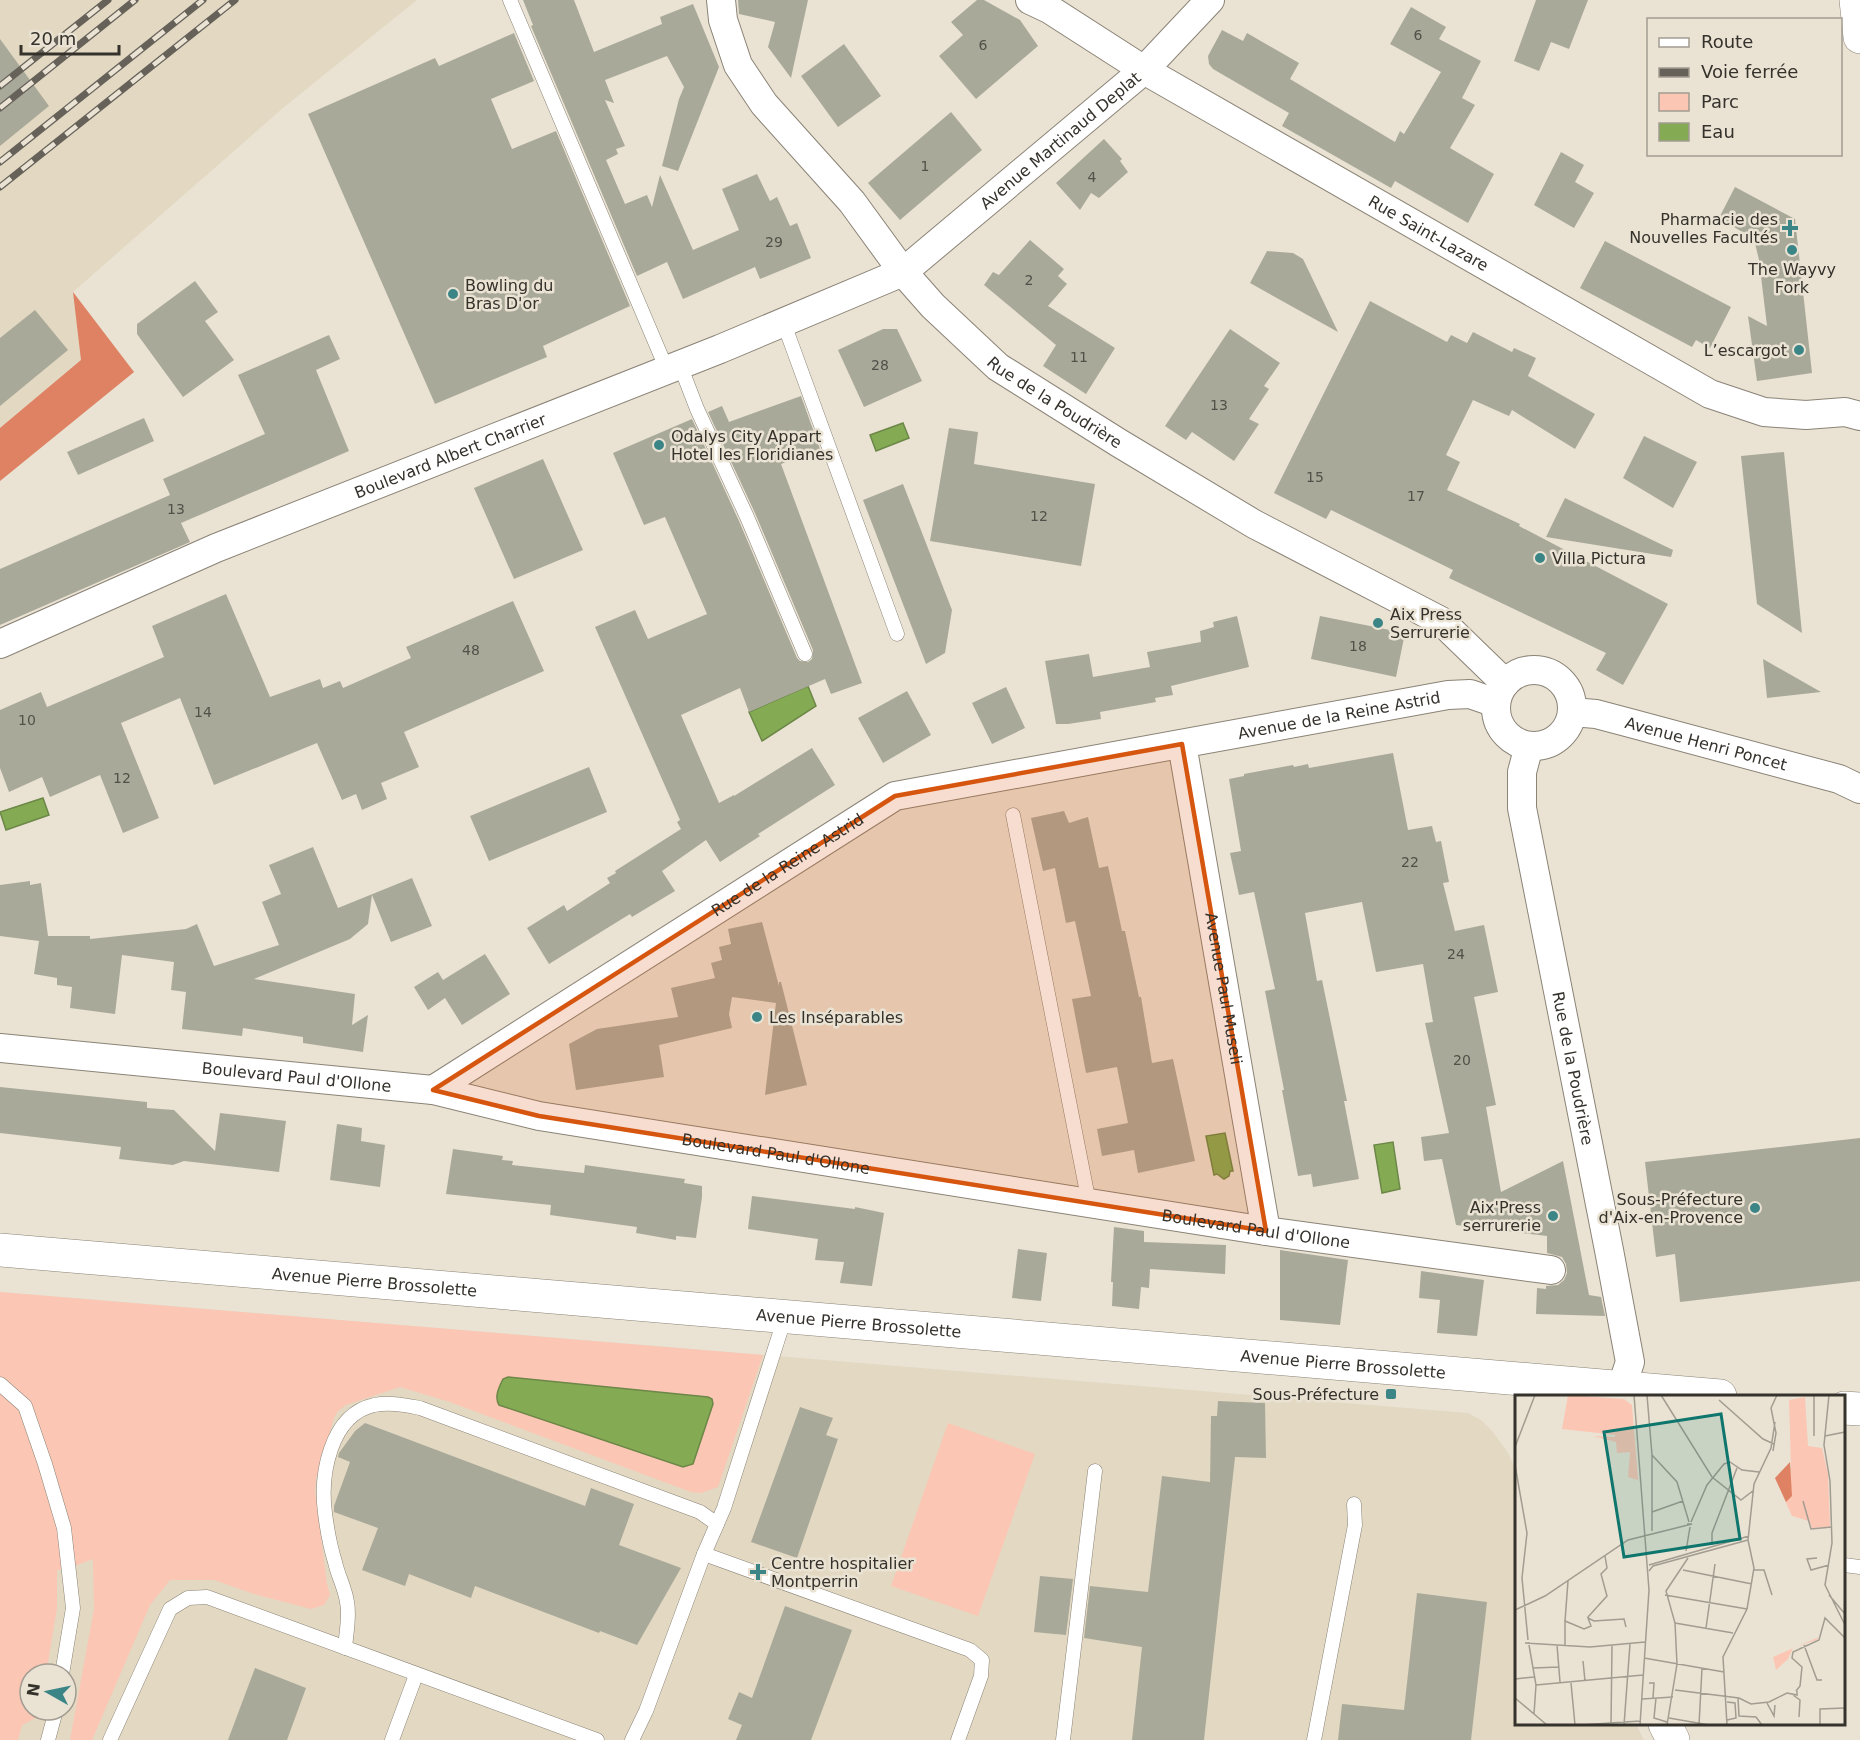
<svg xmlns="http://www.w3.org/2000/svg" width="1860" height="1740" font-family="'DejaVu Sans',sans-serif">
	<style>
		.built { fill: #e3d8c2; fill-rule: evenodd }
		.green { fill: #fcc6b4 }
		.forest { fill: #df8163 }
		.water { fill: #84ab53; stroke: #6c8747; stroke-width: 1.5 }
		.building { fill: #a9a99a }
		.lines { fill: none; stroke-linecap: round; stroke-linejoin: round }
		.service-casing { stroke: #8a8376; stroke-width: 15 }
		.minor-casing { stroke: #8a8376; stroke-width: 30 }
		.tertiary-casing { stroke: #8a8376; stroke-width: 34 }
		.primary-casing { stroke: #8a8376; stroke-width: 34 }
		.service { stroke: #fff; stroke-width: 14 }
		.minor { stroke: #fff; stroke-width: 28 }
		.tertiary { stroke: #fff; stroke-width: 33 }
		.primary { stroke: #fff; stroke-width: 33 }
		.rail-casing { stroke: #66625a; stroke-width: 7 }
		.rail { stroke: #eae3d4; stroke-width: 4.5; stroke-dasharray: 14; stroke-linecap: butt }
		.marked { fill: #d6550f; fill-opacity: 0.2; stroke: #d6550f; stroke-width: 4.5; stroke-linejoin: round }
		.poi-dot { fill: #3c8586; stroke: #eae3d4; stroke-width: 2 }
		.labels { text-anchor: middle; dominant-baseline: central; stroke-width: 5; stroke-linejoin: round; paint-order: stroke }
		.number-label { font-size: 14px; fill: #525048 }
		.street-label { font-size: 16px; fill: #35322c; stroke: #eae3d4 }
		.poi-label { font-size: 16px; fill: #35322c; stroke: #eae3d4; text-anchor: start }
		.inset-road { fill: none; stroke: #a29c91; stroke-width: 1.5 }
		.view { fill: #0f766e; fill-opacity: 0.15; stroke: #0f766e; stroke-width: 3 }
		.inset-edge { fill: none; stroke: #35322c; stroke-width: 3 }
	</style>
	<rect width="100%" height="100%" fill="#eae3d4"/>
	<g class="built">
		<polygon points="0,0 417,0 283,108 73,292 134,372 0,481"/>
		<path d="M0 1292 1468 1413 1481 1420 1492 1431 1507 1451 1516 1470V1724H1636L1644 1740H0ZM30 1674H66V1710H30Z"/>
	</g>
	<g class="green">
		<polygon points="0,1292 763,1355 718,1487 701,1493 691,1492 450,1402 400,1387 346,1405 338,1411 334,1418 316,1478 315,1491 327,1584 330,1595 324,1605 311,1609 254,1594 214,1580 170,1580 150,1605 92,1740 70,1740 94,1609 93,1559 69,1568 57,1570 57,1608 46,1674 30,1674 30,1710 40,1710 39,1716 22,1725 18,1740 0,1740"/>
		<polygon points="948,1423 1035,1454 978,1616 891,1586"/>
	</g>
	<polygon class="forest" points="73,292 134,372 0,481 0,428 81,360"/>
	<g class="water">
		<polygon points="903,423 909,438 876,451 870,435"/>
		<polygon points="808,686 816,706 762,741 749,712"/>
		<polygon points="43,798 49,815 6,830 0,812"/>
		<polygon points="1225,1133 1233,1171 1230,1171 1229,1176 1224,1179 1217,1174 1214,1175 1206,1136"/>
		<polygon points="1393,1142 1400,1189 1382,1193 1374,1145"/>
		<path d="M508 1377 708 1397 712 1399 713 1404 693 1464 683 1467 499 1405C494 1397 499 1387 503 1379Z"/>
	</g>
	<g class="building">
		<polygon points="523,0 574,0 594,52 662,24 660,17 693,4 719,67 678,171 662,166 679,99 684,87 667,56 605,80 614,103 605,100 625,146 616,149 618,154 606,160 625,204 647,195 652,207 660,175 693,250 739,230 722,189 757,174 770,201 777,197 790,226 797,223 811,258 760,279 755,267 683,299 667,262 637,276 531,26 533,25"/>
		<polygon points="738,0 808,0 791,78 768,47 775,22 739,14"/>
		<polygon points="977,0 984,0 1020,20 1038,46 976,99 939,56 963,35 951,22"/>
		<polygon points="1536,0 1588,0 1569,49 1551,42 1539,71 1514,61"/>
		<polygon points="1411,7 1446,27 1439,39 1481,61 1462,98 1475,105 1450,148 1494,174 1468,223 1395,181 1391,188 1282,126 1289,113 1213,69 1209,64 1208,56 1222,30 1243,41 1247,33 1299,63 1290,79 1395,142 1400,131 1404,134 1441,72 1390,44"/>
		<polygon points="514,33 534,81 491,99 512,149 556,131 630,306 543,346 547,357 435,404 308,114 435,58 439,66"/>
		<polygon points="0,39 49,106 0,146"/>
		<polygon points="844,44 881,96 838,127 801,76"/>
		<polygon points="951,112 982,150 900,220 868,183"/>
		<polygon points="1104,139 1122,159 1120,161 1128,172 1099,198 1091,193 1080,210 1056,183"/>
		<polygon points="1561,152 1584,165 1575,182 1594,193 1574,228 1534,205"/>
		<polygon points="1735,187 1795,219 1812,373 1757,381 1748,316 1767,326 1759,260 1754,239 1719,218"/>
		<polygon points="1030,240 1064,269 1058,276 1067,284 1048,306 1115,348 1086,394 1043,366 1056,345 984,285 993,272 999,275"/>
		<polygon points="1605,241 1731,307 1710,348 1696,340 1692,347 1580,288"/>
		<polygon points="1267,251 1293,253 1303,259 1338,332 1250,283"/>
		<polygon points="195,281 218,312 205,321 234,360 183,397 137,334 137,324"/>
		<polygon points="1370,301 1447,342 1451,335 1467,343 1473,332 1512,352 1514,348 1536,358 1528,376 1595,414 1575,449 1512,410 1509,416 1473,400 1446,455 1460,462 1447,490 1520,524 1519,526 1668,604 1623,685 1596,670 1606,653 1449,578 1453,570 1331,510 1326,519 1274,493"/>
		<polygon points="35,310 68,350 0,406 0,338"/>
		<polygon points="883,329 897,329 922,381 864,407 838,350"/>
		<polygon points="1230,329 1280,363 1264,386 1269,389 1249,419 1259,424 1234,461 1192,432 1186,440 1165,426"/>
		<polygon points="329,335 340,359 316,370 349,451 181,523 190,542 0,625 0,569 170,495 163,479 265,434 238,375"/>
		<polygon points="801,396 820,449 781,464 862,683 831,694 825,679 749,712 740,688 681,715 719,803 734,795 734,796 812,748 835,785 758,834 760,836 720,862 706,840 662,871 675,891 632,917 630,914 549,964 527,928 564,905 567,911 610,883 607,878 616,873 615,871 681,829 677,822 680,820 595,627 635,610 648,639 707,614 665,517 644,525 613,453 692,419 739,521 797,658 800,661 808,662 812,659 813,650 755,513 708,412 722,406 729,422"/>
		<polygon points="144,418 154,441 78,475 67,452"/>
		<polygon points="949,428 978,432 974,464 1095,484 1081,566 930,541"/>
		<polygon points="1644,436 1697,462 1673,508 1623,478"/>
		<polygon points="1784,452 1802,633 1757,604 1741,456"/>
		<polygon points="543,459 583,550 514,579 474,488"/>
		<polygon points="903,484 952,610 945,653 926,664 863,500"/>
		<polygon points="1565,498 1673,550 1671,557 1546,537"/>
		<polygon points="226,594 270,697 320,679 323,688 340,681 343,688 411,658 406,647 513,601 544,671 404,732 419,767 381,783 387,799 362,810 356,794 342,800 317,743 214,785 180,698 121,723 159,818 123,833 100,775 50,797 42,777 9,792 0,768 0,710 41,692 47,707 164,657 152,626"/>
		<polygon points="1237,616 1249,667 1171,686 1173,695 1155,698 1156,702 1100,712 1101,719 1068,724 1056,724 1045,661 1089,654 1093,677 1150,667 1147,652 1201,642 1200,631 1214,627 1213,622"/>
		<polygon points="1320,616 1405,633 1396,677 1311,659"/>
		<polygon points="1763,659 1821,692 1767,698"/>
		<polygon points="1006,687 1025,728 992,744 972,703"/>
		<polygon points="907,691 931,735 883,763 858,718"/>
		<polygon points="1393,753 1408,830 1432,826 1436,842 1441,841 1449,882 1443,883 1455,931 1484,925 1498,992 1474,997 1496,1105 1486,1107 1501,1192 1563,1161 1589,1295 1601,1297 1605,1316 1536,1314 1537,1288 1546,1289 1546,1286 1558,1285 1564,1280 1567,1273 1566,1264 1562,1257 1547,1253 1547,1236 1456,1225 1442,1159 1424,1161 1421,1137 1449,1133 1425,1023 1433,1022 1423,964 1376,972 1362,902 1305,913 1317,981 1322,980 1347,1101 1344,1101 1359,1179 1313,1187 1311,1174 1298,1176 1282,1090 1284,1090 1265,991 1275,989 1254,892 1239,895 1230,853 1241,851 1229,779 1244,776 1244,774 1293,765 1294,767 1308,764 1309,768"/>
		<polygon points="589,767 607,812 489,861 470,816"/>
		<polygon points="1064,811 1069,823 1088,817 1099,868 1108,866 1122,931 1125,931 1139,997 1141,997 1152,1063 1173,1059 1195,1161 1138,1173 1134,1150 1102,1156 1097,1129 1128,1123 1117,1067 1086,1073 1072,999 1091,996 1075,921 1066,923 1055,868 1043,871 1031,818"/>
		<polygon points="313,847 338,908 412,878 432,926 391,942 372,895 368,924 350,939 254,979 355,994 352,1025 368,1015 363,1052 303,1043 303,1037 243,1028 242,1036 182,1029 186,992 171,990 174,962 122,955 115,1014 70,1008 72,987 57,985 57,978 34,974 39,941 0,936 0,885 30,881 30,885 41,883 48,936 90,936 90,939 186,929 197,924 214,966 279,945 262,902 281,894 269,865"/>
		<polygon points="762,922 779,986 779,982 781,982 807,1085 765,1095 776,1003 732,997 729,1014 732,1028 659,1045 664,1077 576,1090 569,1044 597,1029 678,1017 671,988 715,978 711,963 722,960 719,947 731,944 728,929"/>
		<polygon points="485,954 510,994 462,1025 445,998 428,1010 414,987 438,972 443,980"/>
		<polygon points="0,1087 147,1102 147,1108 174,1110 215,1151 220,1113 286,1121 279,1172 184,1161 173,1165 119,1159 121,1147 0,1133"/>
		<polygon points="337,1124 362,1128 361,1141 385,1145 380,1187 330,1180"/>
		<polygon points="1860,1138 1860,1281 1680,1302 1675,1254 1656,1257 1645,1162"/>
		<polygon points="453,1149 503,1156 502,1160 513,1161 512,1165 584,1173 585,1165 685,1179 684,1183 702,1186 702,1197 696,1238 676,1236 676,1240 636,1233 637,1227 550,1215 551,1205 446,1194"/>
		<polygon points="752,1196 855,1209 855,1207 884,1213 872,1286 840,1283 844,1262 815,1260 818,1239 748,1229"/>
		<polygon points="1114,1227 1144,1231 1144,1242 1226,1245 1225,1274 1150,1269 1149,1288 1141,1287 1139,1309 1112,1306 1113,1282 1111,1282"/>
		<polygon points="1018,1249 1047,1253 1041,1301 1012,1298"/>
		<polygon points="1280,1250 1348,1260 1340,1325 1280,1320"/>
		<polygon points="1421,1271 1484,1280 1477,1336 1437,1333 1440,1300 1419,1298"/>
		<polygon points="1218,1401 1265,1403 1266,1458 1235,1457 1204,1740 1132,1740 1142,1647 1084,1638 1090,1586 1148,1592 1162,1476 1210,1482 1211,1416 1217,1416"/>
		<polygon points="800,1407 833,1418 826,1435 838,1439 797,1558 751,1542"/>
		<polygon points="365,1423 585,1506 591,1488 634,1504 619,1545 681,1568 637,1645 600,1631 599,1633 475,1586 471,1598 409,1574 405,1586 362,1570 378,1528 334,1512 334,1506 350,1462 338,1457 339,1453 355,1431"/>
		<polygon points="1040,1576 1073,1579 1066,1635 1034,1632"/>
		<polygon points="1417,1593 1487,1602 1471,1740 1338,1740 1342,1704 1404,1710"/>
		<polygon points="785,1606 852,1630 811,1740 736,1740 742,1725 728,1719 739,1692 752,1698"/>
		<polygon points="255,1668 306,1688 287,1740 228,1740"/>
	</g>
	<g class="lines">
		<defs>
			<g id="service">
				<polyline points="510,0 667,370"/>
				<polyline points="783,321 897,634"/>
				<polyline points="680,365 697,409 747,517 805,654"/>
				<polyline points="1013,815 1089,1203"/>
				<polyline points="0,1384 25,1406 45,1464 64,1528 73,1608 62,1674"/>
				<polyline points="704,1554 724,1508 785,1317"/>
				<polyline points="1844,1565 1860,1567"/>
				<path d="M345 1648C346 1634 350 1616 347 1602 345 1588 338 1576 335 1562 330 1546 327 1529 325 1513 320 1475 330 1415 374 1405 390 1402 404 1405 420 1408L700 1512 717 1524"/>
				<polyline points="48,1740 56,1710"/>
				<polyline points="110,1740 170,1609 188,1598 207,1597 597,1740"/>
				<polyline points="392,1740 416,1675"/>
				<polyline points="632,1740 646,1711 704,1554 970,1650 982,1660 981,1676 958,1740"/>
				<polyline points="1063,1740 1095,1471"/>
				<polyline points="1314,1740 1355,1525 1354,1504"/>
			</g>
			<g id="minor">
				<path id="s1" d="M721 0 723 20 738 65 764 104 852 202 903 272 933 306 998 367 1119 443 1254 524 1441 621 1505 683"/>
				<path id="s2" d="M1030 0 1049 9 1144 70 1710 394 1764 412 1806 415 1845 412 1860 416"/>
				<path id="s3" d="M0 644 216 548 720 349 903 272 1144 70 1210 0"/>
				<circle cx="1534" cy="708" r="38"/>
				<path id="s4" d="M1572 712 1596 714 1630 723 1839 779 1860 789"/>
				<path id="s5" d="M1182 744 1266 1231"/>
				<path id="s6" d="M1529 746 1522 772V808L1609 1250 1630 1362 1621 1389"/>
				<path id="s7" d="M0 1048 433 1090 539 1116 1266 1231 1551 1270"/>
				<path id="s8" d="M433 1090 895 796 1448 695 1470 694 1496 703"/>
			</g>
			<g id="tertiary">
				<polyline points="1856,0 1860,37"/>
				<polyline points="1665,1724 1673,1740"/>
			</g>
			<g id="primary">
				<path id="s9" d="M0 1250 1720 1396"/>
				<polyline points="1844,1408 1860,1409"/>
			</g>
		</defs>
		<use href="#service" class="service-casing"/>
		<use href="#minor" class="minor-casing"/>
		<use href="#tertiary" class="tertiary-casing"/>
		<use href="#primary" class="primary-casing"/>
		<use href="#service" class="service"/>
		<use href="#minor" class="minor"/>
		<use href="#tertiary" class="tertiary"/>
		<use href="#primary" class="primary"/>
		<defs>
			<g id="rail">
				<polyline points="0,86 108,0"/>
				<polyline points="0,108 135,0"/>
				<polyline points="0,162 203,0"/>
				<polyline points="0,187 235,0"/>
			</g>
		</defs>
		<use href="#rail" class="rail-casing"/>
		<use href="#rail" class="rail"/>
	</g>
	<path class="marked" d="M1182 744 1266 1231 539 1116 433 1090 895 796Z"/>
	<g class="poi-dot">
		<path d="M1787 219h6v6h6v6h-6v6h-6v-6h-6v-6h6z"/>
		<circle cx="1792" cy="250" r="6"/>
		<circle cx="453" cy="294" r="6"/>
		<circle cx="1799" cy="350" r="6"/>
		<circle cx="659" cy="445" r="6"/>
		<circle cx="1540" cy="558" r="6"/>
		<circle cx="1378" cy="623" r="6"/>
		<circle cx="757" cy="1017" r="6"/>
		<circle cx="1755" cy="1208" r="6"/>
		<circle cx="1553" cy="1216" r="6"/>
		<rect x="1385" y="1388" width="12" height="12" rx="3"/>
		<path d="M755 1563h6v6h6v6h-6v6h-6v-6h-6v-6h6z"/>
	</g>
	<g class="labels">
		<g class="number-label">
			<text x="1418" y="35">6</text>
			<text x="983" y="45">6</text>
			<text x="925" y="166">1</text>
			<text x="1092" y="177">4</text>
			<text x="774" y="242">29</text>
			<text x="1029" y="280">2</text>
			<text x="1079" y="357">11</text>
			<text x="880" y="365">28</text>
			<text x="1219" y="405">13</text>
			<text x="1315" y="477">15</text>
			<text x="1416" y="496">17</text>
			<text x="176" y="509">13</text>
			<text x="1039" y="516">12</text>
			<text x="1358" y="646">18</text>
			<text x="471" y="650">48</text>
			<text x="203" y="712">14</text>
			<text x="27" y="720">10</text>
			<text x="122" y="778">12</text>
			<text x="1410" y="862">22</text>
			<text x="1456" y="954">24</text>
			<text x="1462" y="1060">20</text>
		</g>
		<g class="street-label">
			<text stroke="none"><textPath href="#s3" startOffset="1182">Avenue Martinaud Deplat</textPath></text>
			<text stroke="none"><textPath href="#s2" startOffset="462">Rue Saint-Lazare</textPath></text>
			<text stroke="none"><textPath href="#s1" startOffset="534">Rue de la Poudrière</textPath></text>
			<text stroke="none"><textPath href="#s3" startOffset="488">Boulevard Albert Charrier</textPath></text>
			<text stroke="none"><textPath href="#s8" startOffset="999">Avenue de la Reine Astrid</textPath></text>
			<text stroke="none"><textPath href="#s4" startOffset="138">Avenue Henri Poncet</textPath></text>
			<text stroke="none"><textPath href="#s8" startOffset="420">Rue de la Reine Astrid</textPath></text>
			<text stroke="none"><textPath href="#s5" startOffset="248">Avenue Paul Museli</textPath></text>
			<text stroke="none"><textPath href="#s6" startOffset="328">Rue de la Poudrière</textPath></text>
			<text stroke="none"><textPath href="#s7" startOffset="298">Boulevard Paul d'Ollone</textPath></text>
			<text stroke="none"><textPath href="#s7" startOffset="784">Boulevard Paul d'Ollone</textPath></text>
			<text stroke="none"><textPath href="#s7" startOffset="1270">Boulevard Paul d'Ollone</textPath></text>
			<text stroke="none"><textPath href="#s9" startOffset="376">Avenue Pierre Brossolette</textPath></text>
			<text stroke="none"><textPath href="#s9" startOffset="862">Avenue Pierre Brossolette</textPath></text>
			<text stroke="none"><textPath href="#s9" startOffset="1348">Avenue Pierre Brossolette</textPath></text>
		</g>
		<g class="poi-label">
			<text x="1778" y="219" text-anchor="end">Pharmacie des<tspan x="1778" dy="18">Nouvelles Facultés</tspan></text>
			<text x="1792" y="269" text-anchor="middle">The Wayvy<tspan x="1792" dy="18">Fork</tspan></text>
			<text x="465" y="285">Bowling du<tspan x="465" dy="18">Bras D'or</tspan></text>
			<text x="1787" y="350" text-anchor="end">L’escargot</text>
			<text x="671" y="436">Odalys City Appart<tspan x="671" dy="18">Hotel les Floridianes</tspan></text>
			<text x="1552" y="558">Villa Pictura</text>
			<text x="1390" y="614">Aix Press<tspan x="1390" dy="18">Serrurerie</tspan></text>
			<text x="769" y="1017">Les Inséparables</text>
			<text x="1743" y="1199" text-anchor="end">Sous-Préfecture<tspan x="1743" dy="18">d'Aix-en-Provence</tspan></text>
			<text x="1541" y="1207" text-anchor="end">Aix'Press<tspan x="1541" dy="18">serrurerie</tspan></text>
			<text x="1379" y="1394" text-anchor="end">Sous-Préfecture</text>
			<text x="771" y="1563">Centre hospitalier<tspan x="771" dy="18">Montperrin</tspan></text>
		</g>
	</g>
	<g transform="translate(1515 1395)">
		<rect width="330" height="330" fill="#eae3d4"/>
		<path d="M53 0 109 4 117 10 123 85 113 82 115 57 102 58 101 47 78 41 99 42 101 40 47 34ZM290 2 293 51 307 53 313 79 315 132 297 133 294 126 277 121 260 83 276 73 274 5ZM304 242 301 245 278 253 273 264 261 275 258 262Z" fill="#fcc6b4"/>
		<path d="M275 67 277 101 271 107 260 83Z" fill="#df8163"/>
		<path class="inset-road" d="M119 0 134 195 125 330M132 0 137 60V136M146 0 197 82 226 105 239 95M314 0 309 50 315 86 317 148 310 190 330 230M204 5 248 44 259 49M299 41V0M310 41 330 37M0 52 20 0M258 56 261 38 256 13 262 0M137 60 162 87 174 127M0 70 12 138 7 183 13 245M288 106 296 134 317 132M137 117 168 106M176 127 192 90 209 69 215 67 227 75 244 77M197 150V138L222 73M171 156 175 132M302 163 292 164 296 175 314 170M134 170 234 141M168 175 237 189M239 175H249L257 200M134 176 138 171 233 145M150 200 232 214M314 200 330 219M0 215 30 201 113 145 177 129H172M73 222 92 201 86 179 92 173 90 161M50 226 53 186M160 228 218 238M191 233 200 169M15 248H10L75 252 130 247M14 250 21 290 19 319M42 250 45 287M50 250V226L69 234 76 231 73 223 79 226 109 224 111 232M289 250 302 285H307M129 263 209 277M68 266 70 286M18 273 44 272M0 284 19 282M56 288 60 330M134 288H139L138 303M21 290 128 280M160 295 224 303 236 309 254 307 272 298 282 300V296M281 296 285 291 287 272 277 263 278 257 304 245 310 223 330 243M278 300 285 305 284 322M0 303 32 330M141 303 139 323 152 327M223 303 224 321 241 322 247 330M127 304 158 302M212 307 220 308 221 323 212 325M252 308 259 321 260 310M154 323 194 330M65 330 125 326M96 330 97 251M109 330 115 249M152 330 162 269 160 228 151 196 173 163M184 330 187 273M212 330 208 262 232 214 239 173 233 145 239 89 256 53 260 27M305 330V314L330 313"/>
		<path class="view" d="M206 19 225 144 109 162 89 37Z"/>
		<rect width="330" height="330" class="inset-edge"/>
	</g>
	<rect x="1647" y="18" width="195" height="138" fill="#eae3d4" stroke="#a29c91" stroke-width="1.5"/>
	<rect x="1659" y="38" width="30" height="9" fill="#ffffff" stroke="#a29c91" stroke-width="1.5"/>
	<text x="1701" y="48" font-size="18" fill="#35322c">Route</text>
	<rect x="1659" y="68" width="30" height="9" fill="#66625a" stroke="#a29c91" stroke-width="1.5"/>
	<text x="1701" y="78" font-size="18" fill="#35322c">Voie ferrée</text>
	<rect x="1659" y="93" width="30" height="18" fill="#fcc6b4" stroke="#a29c91" stroke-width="1.5"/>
	<text x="1701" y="108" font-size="18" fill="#35322c">Parc</text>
	<rect x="1659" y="123" width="30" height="18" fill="#84ab53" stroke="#a29c91" stroke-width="1.5"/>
	<text x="1701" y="138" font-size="18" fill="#35322c">Eau</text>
	<g transform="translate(48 1692) rotate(279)"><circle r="28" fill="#eae3d4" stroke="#a29c91" stroke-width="1.5"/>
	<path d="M0-4.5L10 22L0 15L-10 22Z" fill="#3c8586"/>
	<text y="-9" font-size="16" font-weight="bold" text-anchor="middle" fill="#35322c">N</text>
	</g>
	<path d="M21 45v9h98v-9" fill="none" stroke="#35322c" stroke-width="3"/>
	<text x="30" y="45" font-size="18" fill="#35322c" stroke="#eae3d4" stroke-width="4.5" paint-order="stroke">20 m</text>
</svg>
